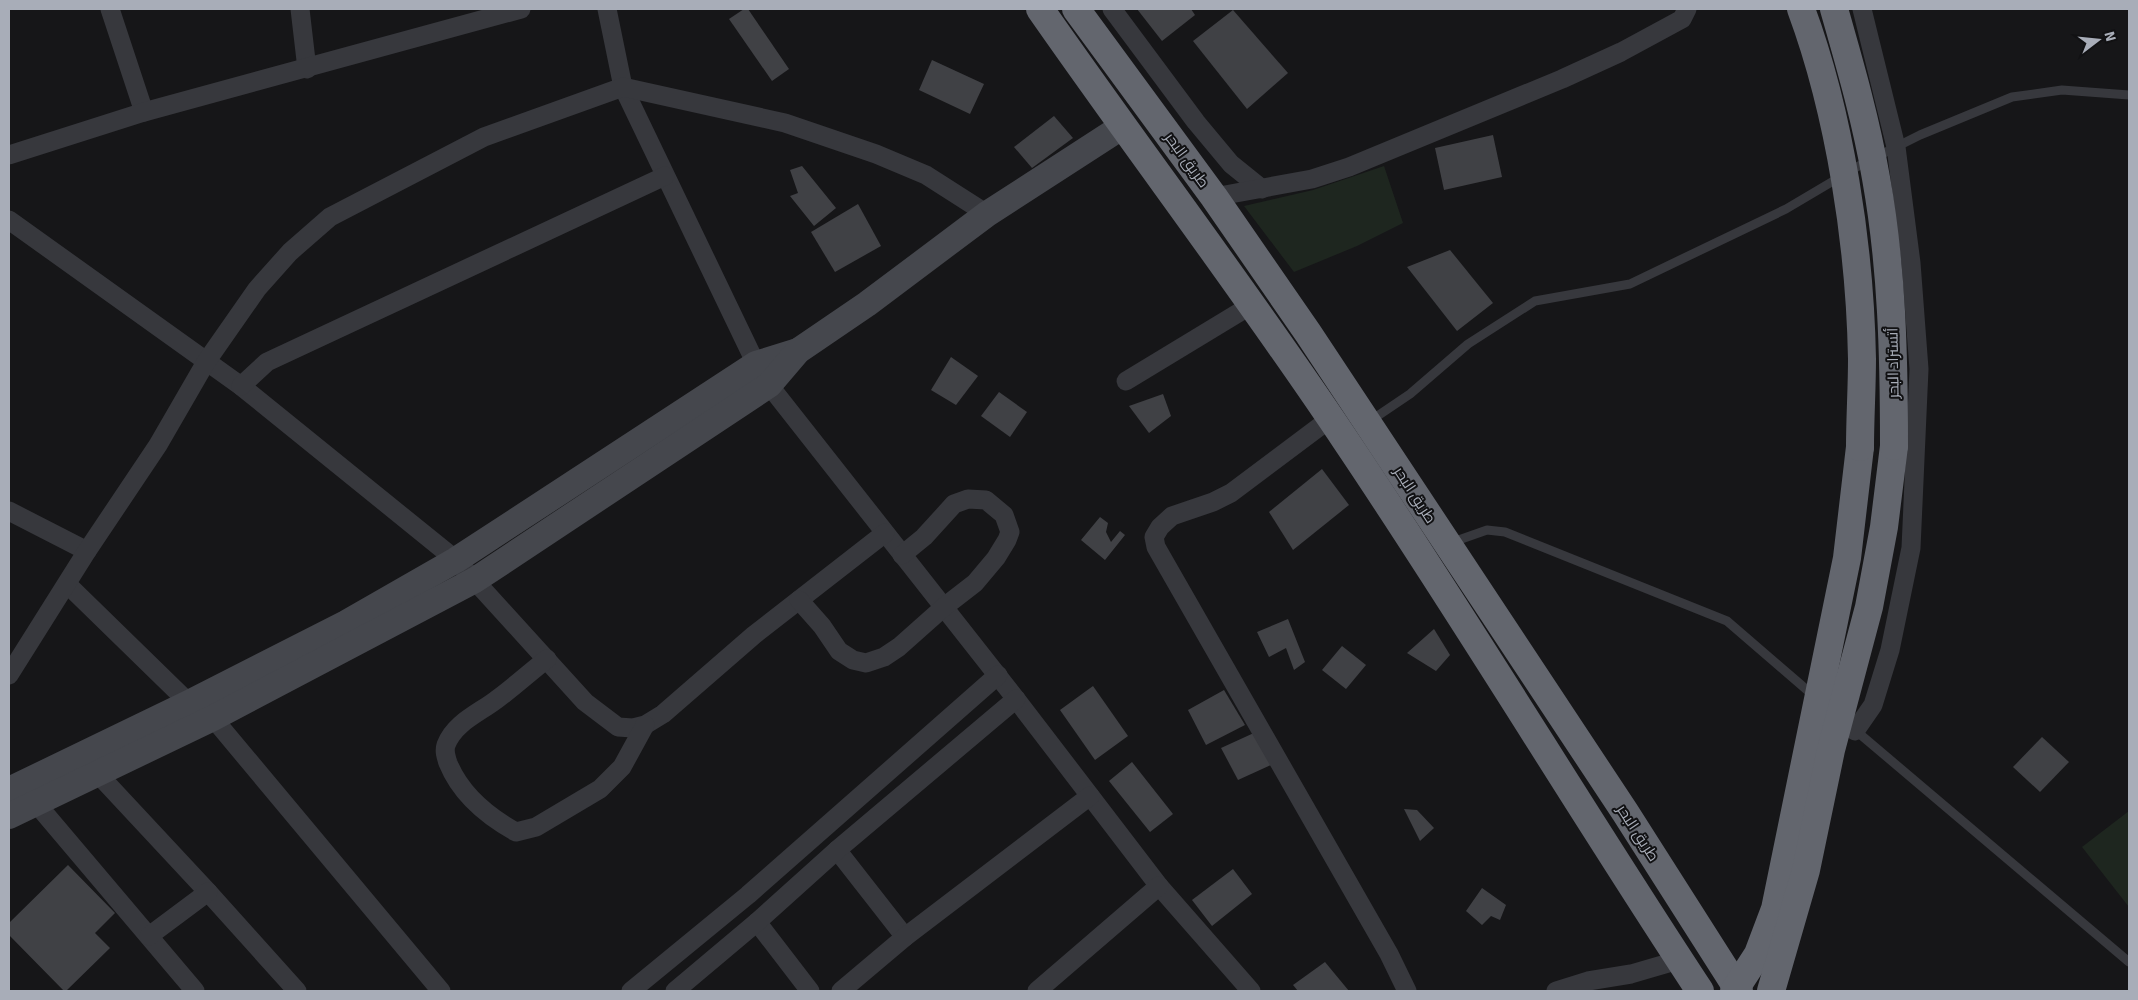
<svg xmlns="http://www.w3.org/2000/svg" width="2138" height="1000" font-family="Signika,Cairo,sans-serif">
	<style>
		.green { fill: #1e261f }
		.building { fill: #404145 }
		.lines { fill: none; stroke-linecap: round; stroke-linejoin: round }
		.lane { stroke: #37383d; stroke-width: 9 }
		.street { stroke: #37383d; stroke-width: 19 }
		.secondary { stroke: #45474d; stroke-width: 26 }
		.highway { stroke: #63666e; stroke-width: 28 }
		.highway-bridge { stroke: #63666e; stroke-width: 28 }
		.labels { text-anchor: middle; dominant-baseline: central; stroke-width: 4; stroke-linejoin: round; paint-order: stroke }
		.street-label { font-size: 15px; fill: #a8adb8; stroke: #111113 }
	</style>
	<rect width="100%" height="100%" fill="#161618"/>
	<g class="green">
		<polygon points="1384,166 1403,223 1357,246 1294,272 1244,206 1313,190"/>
		<polygon points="2129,811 2129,907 2082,847"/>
	</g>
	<g class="building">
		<polygon points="744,9 748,9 789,69 772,81 729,19"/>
		<polygon points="1137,9 1191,9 1195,15 1162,41"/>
		<polygon points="1233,10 1288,73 1247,109 1193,41"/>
		<polygon points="932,60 984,84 970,114 919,90"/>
		<polygon points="1054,116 1073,138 1032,168 1014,147"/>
		<polygon points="1493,135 1502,177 1444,190 1435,148"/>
		<polygon points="802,166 836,208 814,226 790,196 798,193 790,170"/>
		<polygon points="858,204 881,246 835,272 811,232"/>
		<polygon points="1450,250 1493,303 1457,331 1407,267"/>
		<polygon points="951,357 978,376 956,405 931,390"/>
		<polygon points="999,392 1027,412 1010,437 981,416"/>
		<polygon points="1163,394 1171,416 1149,433 1129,406"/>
		<polygon points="1322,469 1349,505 1293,550 1269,512"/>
		<polygon points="1100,517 1108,523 1106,532 1111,542 1120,531 1125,535 1105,560 1081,540"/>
		<polygon points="1288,619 1305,662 1294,670 1286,648 1269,657 1257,632"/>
		<polygon points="1434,629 1450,655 1436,671 1407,653"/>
		<polygon points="1342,646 1366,665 1346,689 1322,670"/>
		<polygon points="1093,686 1128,736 1095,760 1060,710"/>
		<polygon points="1224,690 1245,725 1206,745 1188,710"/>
		<polygon points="1256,732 1273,764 1238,780 1221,748"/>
		<polygon points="2042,737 2069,762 2040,792 2013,767"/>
		<polygon points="1132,762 1173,814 1150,832 1109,781"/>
		<polygon points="1404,809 1417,810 1434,828 1420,841"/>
		<polygon points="68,865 115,913 95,933 110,948 66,991 64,991 9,935 9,923"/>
		<polygon points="1233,869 1252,894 1212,926 1192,900"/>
		<polygon points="1482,888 1506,905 1500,920 1491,916 1482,925 1466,911"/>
		<polygon points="1325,962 1349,991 1298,991 1293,985"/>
	</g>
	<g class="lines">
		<g class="lane">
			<polyline points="1370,421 1410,394 1468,344 1535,301 1630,284 1786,209 1862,164 1920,135 2012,97 2062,90 2129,95"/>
			<polyline points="1450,543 1487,530 1505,532 1727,621 1814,696"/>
			<polyline points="1855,730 2129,962"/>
		</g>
		<g class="street">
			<polyline points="110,9 144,112"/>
			<polyline points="300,9 307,69"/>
			<polyline points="607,9 623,87 756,364 769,385 1016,699 1159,886 1251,991"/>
			<polyline points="1112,9 1196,122 1231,164 1262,189"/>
			<polyline points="9,155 144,112 521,9"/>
			<polyline points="1214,197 1312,179 1349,167 1562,79 1621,52 1682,19 1687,9"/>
			<polyline points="9,220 241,386 456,560 585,702 618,727 633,728 645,725 663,714 754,635 885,533"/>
			<polyline points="1126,381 1253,304"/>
			<polyline points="241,386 267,362 665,176"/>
			<polyline points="1331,418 1231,493 1213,502 1172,516 1160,527 1154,537 1156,547 1389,954 1407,991"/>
			<polyline points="9,511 87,551"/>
			<polyline points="67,584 189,703"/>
			<polyline points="799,600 822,626 839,651 853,660 866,663 884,657 899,647 944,607 975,583 996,558 1007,540 1010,532 1004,515 986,500 968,499 954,504 924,537 902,555"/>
			<path d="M547 659C530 672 514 687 496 700 479 713 454 723 446 745 444 751 446 757 448 763 461 795 487 816 516 832L536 827 600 789 622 767 645 725"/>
			<polyline points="9,675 87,551 158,445 206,362 257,289 290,252 330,217 484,137 623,87 785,123 876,154 926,175 987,214"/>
			<polyline points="213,718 441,991"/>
			<polyline points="1855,731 1873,705 1890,650 1911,548 1919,369 1911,263 1896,147 1862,9"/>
			<polyline points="98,774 208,892 297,991"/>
			<polyline points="35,802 195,991"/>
			<polyline points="837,850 905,937"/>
			<polyline points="757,922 810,991"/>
			<polyline points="149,936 208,892"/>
			<polyline points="631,991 748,895 998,675"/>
			<polyline points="675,991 757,922 837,850 1016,699"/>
			<polyline points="841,991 905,937 1090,796"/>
			<polyline points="1037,991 1159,886"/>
			<polyline points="1556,991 1588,981 1631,974 1679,960"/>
		</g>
		<g class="secondary">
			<polyline points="9,790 189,703 346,623 456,560 756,364 798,351"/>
			<polyline points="9,816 213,718 475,580 769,385 798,351 867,304 987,214 1123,126"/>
		</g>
		<g class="highway">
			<path d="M1040 9C1141 154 1248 294 1346 441 1468 622 1580 809 1700 991"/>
			<polyline points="1076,9 1214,197 1308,333 1625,812 1739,991"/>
			<polyline points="1734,991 1758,954 1775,909 1847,558 1860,447"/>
			<polyline points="1771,991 1806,870 1831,750 1869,607 1884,527 1894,446"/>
		</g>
		<g class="highway-bridge">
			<path d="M1801 9C1840 114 1860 247 1862 359 1862 388 1860 418 1860 447"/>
			<path d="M1834 9C1850 65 1866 120 1876 178 1892 267 1894 356 1894 446"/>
		</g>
	</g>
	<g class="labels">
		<g class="street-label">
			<text transform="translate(1187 160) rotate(54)">طريق البحر</text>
			<text transform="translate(1893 363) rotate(-91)">أتستراد البحر</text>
			<text transform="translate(1415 495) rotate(57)">طريق البحر</text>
			<text transform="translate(1638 833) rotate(57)">طريق البحر</text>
		</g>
	</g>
	<rect width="2138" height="1000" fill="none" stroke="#a8adb8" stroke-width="20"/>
	<g transform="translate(2098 40) rotate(74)" stroke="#111113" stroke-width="4" paint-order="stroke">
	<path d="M0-4L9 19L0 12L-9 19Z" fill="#a8adb8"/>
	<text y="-8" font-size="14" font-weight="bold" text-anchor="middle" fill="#a8adb8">N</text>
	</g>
</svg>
